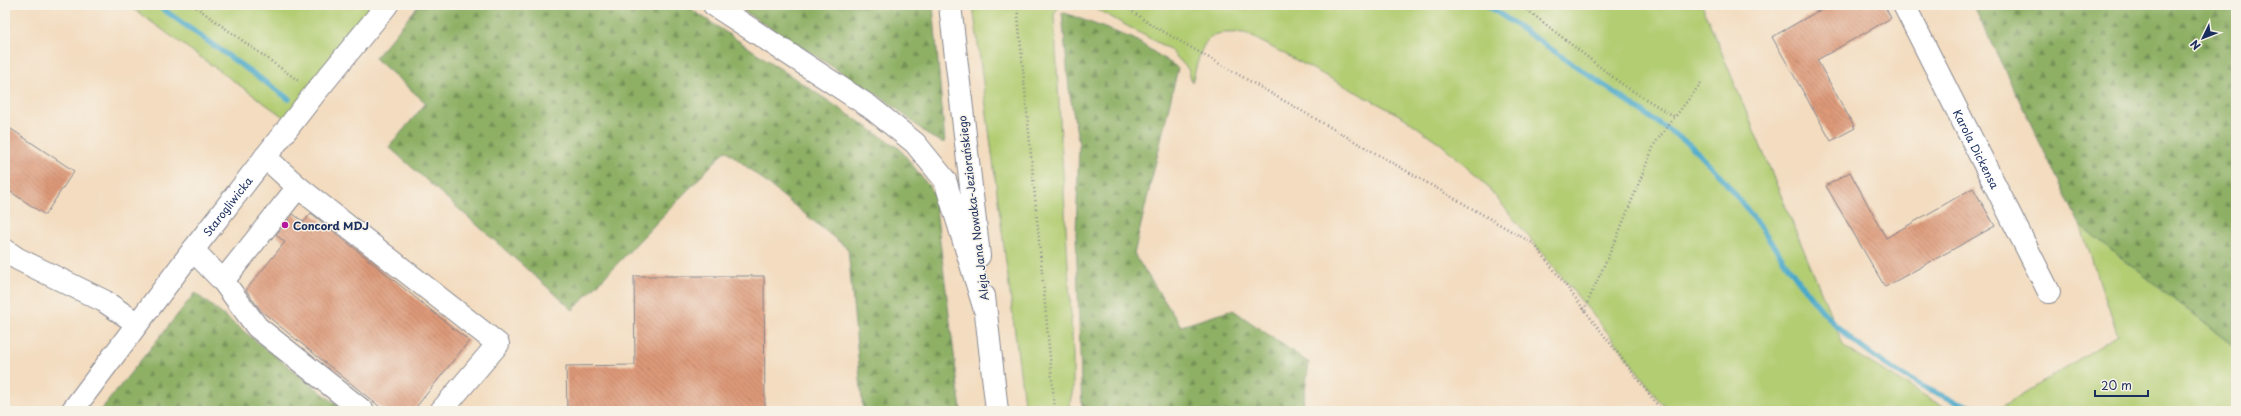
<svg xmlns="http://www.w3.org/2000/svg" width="2241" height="416" font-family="'Playpen Sans',sans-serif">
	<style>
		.green { fill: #b3cd73; stroke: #677e68 }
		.forest { fill: url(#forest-firs); stroke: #547062 }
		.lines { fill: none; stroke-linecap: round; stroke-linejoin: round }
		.stream { stroke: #4aa9c9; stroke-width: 5.5 }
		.building { fill: url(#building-back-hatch) }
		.minor-casing { stroke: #87868e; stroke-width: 24 }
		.major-casing { stroke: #87868e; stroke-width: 24 }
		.path { stroke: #87868e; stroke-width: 2.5; stroke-dasharray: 1 3; stroke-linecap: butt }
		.minor { stroke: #fff; stroke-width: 22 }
		.major { stroke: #fff; stroke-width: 22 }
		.poi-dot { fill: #b5179e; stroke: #f7f3e8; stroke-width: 1.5 }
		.labels { text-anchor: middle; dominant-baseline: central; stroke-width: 3; stroke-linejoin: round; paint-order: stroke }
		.street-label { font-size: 11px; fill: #1b2f5e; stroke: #f7f3e8 }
		.poi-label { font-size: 11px; font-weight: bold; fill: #1b2f5e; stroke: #f7f3e8; text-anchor: start }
	</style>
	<defs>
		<pattern id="forest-firs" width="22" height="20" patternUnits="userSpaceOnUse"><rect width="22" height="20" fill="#8eb065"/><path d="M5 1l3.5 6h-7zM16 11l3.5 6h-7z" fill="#739056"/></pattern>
		<pattern id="building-back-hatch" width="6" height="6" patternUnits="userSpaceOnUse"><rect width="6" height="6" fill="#dd9978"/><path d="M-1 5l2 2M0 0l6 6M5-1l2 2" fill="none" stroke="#b27d66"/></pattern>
	</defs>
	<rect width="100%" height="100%" fill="#f7f3e8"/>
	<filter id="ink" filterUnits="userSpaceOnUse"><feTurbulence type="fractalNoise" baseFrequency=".025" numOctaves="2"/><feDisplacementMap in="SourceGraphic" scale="8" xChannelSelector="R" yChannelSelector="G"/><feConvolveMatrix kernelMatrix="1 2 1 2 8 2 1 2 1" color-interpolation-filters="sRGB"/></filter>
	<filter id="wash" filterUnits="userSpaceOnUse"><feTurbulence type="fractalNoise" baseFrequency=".012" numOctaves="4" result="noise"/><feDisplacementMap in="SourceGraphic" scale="16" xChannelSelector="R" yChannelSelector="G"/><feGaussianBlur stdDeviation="0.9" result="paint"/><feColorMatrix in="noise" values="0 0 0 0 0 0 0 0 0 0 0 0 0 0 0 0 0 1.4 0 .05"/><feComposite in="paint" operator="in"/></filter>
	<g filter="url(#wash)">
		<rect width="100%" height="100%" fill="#f3dcbf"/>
		<g class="green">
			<polygon points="128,5 387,5 292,123"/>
			<polygon points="973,5 1060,5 1054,14 1073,353 1073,389 1068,411 1025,411"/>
			<path d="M1089 5H1702L1844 347 1950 411H1669L1657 398 1621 349 1481 179 1441 144 1403 117 1245 33C1237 33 1226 32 1217 34 1200 38 1197 68 1192 82L1188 69 1169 49Z"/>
			<polygon points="2080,225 2236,348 2236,411 1995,411 2118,335"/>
		</g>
		<g class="forest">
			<polygon points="419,5 685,5 900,149 934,193 961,411 863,411 848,249 726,150 573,310 389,147 426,103 375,58"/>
			<polygon points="734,5 933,5 945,143 931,137 887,101"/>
			<polygon points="1973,5 2236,5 2236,348 2080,225"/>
			<polygon points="1062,12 1134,39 1178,68 1134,254 1181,326 1233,310 1309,363 1302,411 1082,411 1076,234 1079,145 1069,89"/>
			<polygon points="195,293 345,411 100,411"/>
		</g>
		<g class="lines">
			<g class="stream">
				<polyline points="157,5 289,99"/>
				<path d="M1487 5 1689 144C1718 171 1742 201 1765 234 1785 261 1804 291 1827 316 1865 357 1935 400 1989 411"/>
			</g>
		</g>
		<g id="blocks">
			<g class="building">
				<polygon points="1829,5 1884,5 1891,18 1817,60 1855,128 1831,141 1772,37"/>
				<polygon points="5,125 74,171 45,215 5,188"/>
				<polygon points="1850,172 1886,238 1973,188 1995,226 1885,287 1826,186"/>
				<polygon points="311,213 469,341 413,411 385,411 261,311 246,290 285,242 276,235 293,214 304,222"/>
				<polygon points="634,276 764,276 765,411 567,411 566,366 635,365"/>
			</g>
		</g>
	</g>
	<g filter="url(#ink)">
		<use href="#blocks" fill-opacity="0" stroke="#87868e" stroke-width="1"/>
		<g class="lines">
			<defs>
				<g id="minor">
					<path id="s1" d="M1904 5 2049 292"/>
					<polyline points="298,187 498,344 441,411"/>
					<polyline points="5,250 18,259 104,301 129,318"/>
					<polyline points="193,250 223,281 298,187 265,157"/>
					<polyline points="223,281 257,327 363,411"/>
					<path id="s2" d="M72 411 193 250 315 93 387 5"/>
				</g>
				<g id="major">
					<polyline points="714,5 870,107 915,143 945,180 985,310"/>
					<polyline points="950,5 979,256"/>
					<polyline points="984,296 997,411"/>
				</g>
			</defs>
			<use href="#minor" class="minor-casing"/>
			<use href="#major" class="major-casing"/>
			<g class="path">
				<polyline points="193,5 300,82"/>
				<polyline points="1017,5 1055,411"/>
				<polyline points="1123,5 1150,24 1534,244 1662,411"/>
				<polyline points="1521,5 1623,85 1675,117"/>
				<polyline points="1584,310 1617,237 1655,143 1701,83"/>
			</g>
			<use href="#minor" class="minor"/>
			<use href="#major" class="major"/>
		</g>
	</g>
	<circle class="poi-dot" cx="285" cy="225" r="4"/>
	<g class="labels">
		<g class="street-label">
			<text stroke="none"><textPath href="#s1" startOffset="161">Karola Dickensa</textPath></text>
			<text stroke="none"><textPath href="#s2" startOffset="257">Starogliwicka</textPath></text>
			<text transform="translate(973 208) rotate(-97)">Aleja Jana Nowaka-Jeziorańskiego</text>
		</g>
		<g class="poi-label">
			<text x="293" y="225">Concord MDJ</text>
		</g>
	</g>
	<rect width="2241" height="416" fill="none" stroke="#f7f3e8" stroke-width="20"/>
	<g transform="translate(2203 38) rotate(227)" stroke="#f7f3e8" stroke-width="3" paint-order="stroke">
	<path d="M0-3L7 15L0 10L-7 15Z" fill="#1b2f5e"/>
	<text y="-6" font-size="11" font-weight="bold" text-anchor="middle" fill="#1b2f5e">N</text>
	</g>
	<path d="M2095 390v6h53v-6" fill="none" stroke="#1b2f5e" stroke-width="2"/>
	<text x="2101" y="390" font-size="12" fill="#1b2f5e" stroke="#f7f3e8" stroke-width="3" paint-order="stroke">20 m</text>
</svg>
